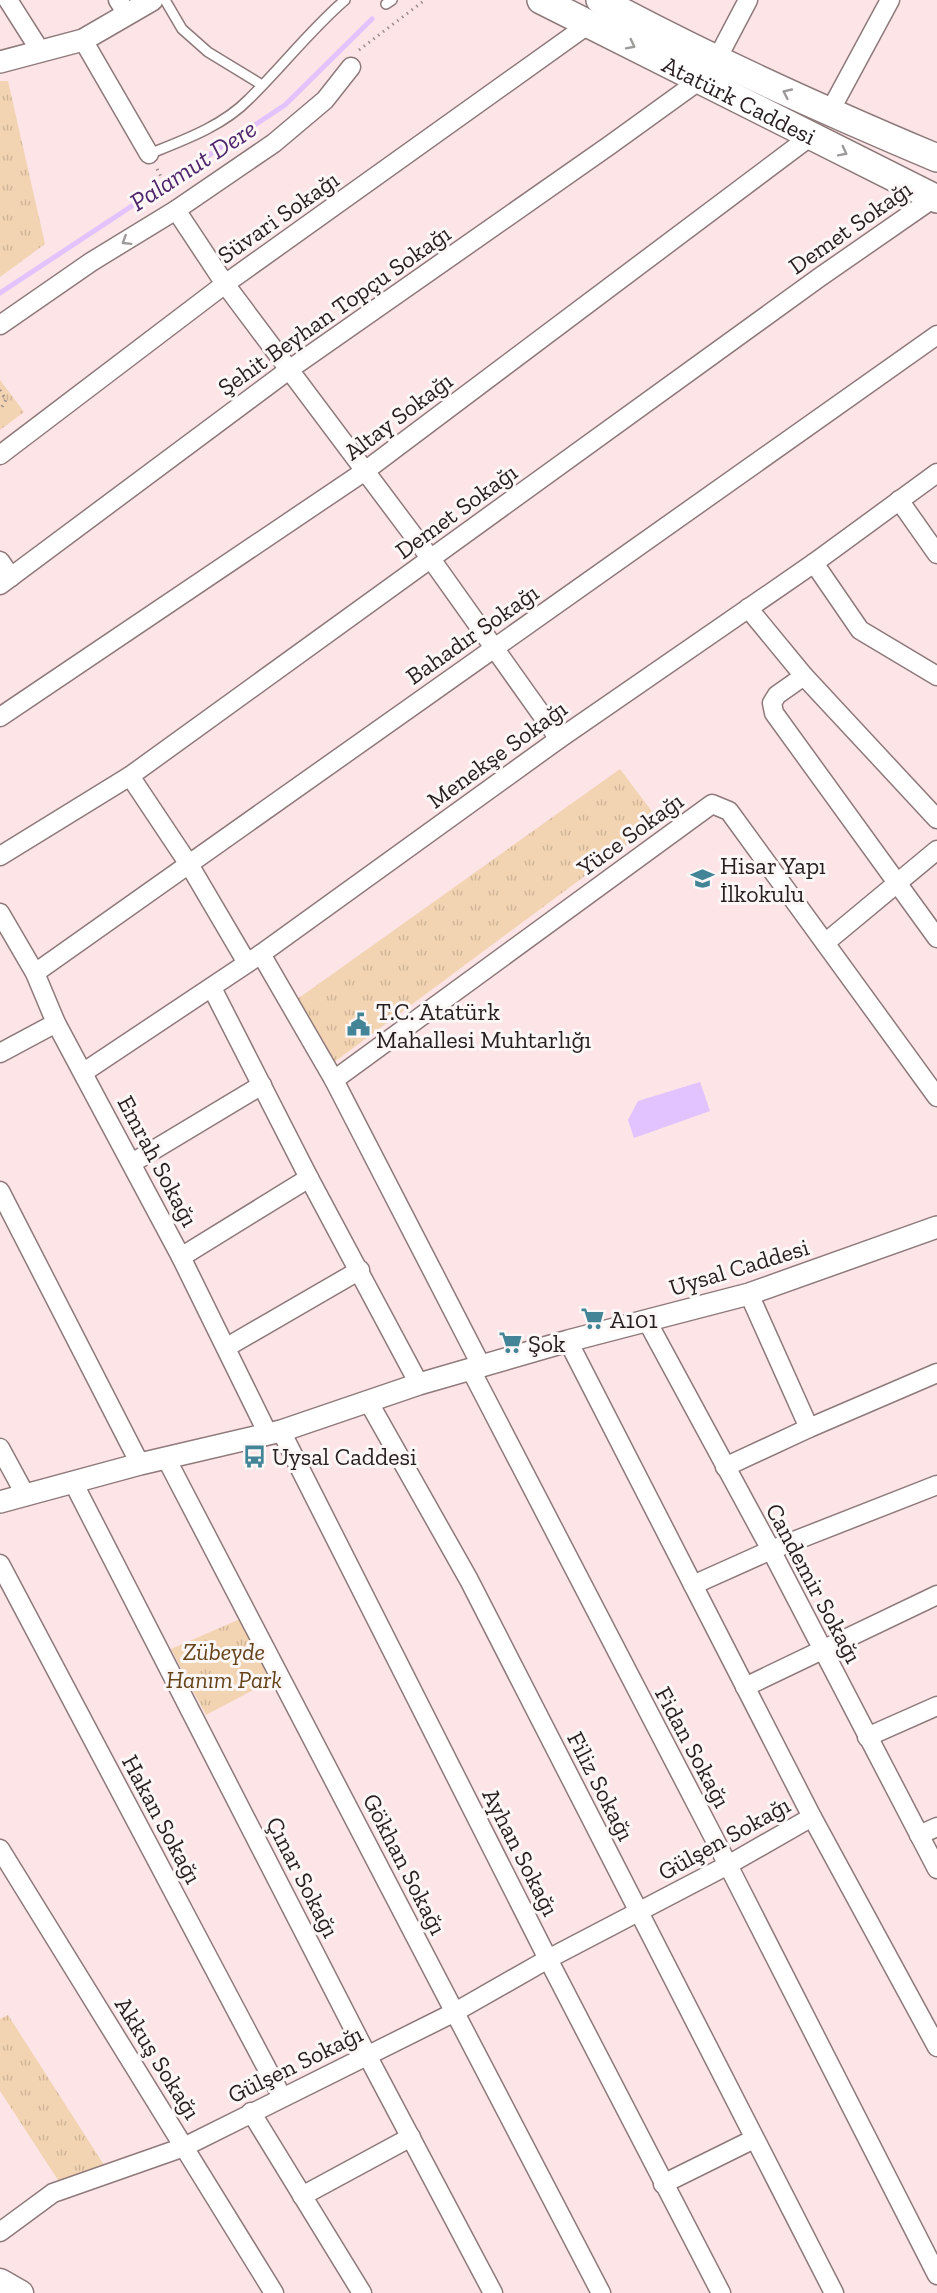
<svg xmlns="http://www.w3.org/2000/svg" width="937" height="2293" font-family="'Zilla Slab',serif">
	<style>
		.grass { fill: url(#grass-tufts) }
		.water { fill: #e2c2ff }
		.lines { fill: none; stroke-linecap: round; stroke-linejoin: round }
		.stream { stroke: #e2c2ff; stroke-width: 5 }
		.service-casing { stroke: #8e797b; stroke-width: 12 }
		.minor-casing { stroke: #8e797b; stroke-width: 21 }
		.tertiary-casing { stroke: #8e797b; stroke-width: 24 }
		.secondary-casing { stroke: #8e797b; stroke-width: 27 }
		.primary-casing { stroke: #8e797b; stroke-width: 30 }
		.path { stroke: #9d8c8e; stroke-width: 3; stroke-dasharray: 1.5 4.5; stroke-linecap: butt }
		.service { stroke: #fff; stroke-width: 9 }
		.minor { stroke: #fff; stroke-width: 18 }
		.tertiary { stroke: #fff; stroke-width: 21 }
		.secondary { stroke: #fff; stroke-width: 24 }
		.primary { stroke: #fff; stroke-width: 27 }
		.oneway { stroke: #9e9a9a }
		.labels { text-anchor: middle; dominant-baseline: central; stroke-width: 6; stroke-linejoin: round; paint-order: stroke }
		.street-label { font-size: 24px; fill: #271e1f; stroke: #fcf7f7 }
		.poi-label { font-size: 24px; fill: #271e1f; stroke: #fcf7f7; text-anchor: start }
		.park-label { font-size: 24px; font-style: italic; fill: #65441b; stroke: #fcf7f7 }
		.water-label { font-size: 26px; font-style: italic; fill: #4f266b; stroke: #fcf7f7 }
	</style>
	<defs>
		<pattern id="grass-tufts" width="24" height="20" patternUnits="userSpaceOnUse" patternTransform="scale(1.5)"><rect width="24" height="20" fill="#f3d4b2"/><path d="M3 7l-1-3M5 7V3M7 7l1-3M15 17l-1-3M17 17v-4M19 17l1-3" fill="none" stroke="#d0b699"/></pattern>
	</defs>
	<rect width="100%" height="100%" fill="#fce4e7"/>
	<g class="grass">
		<polygon points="0,81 8,81 45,244 0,277"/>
		<polygon points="0,380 24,412 0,430"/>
		<polygon points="620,769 659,821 333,1063 296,1000"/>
		<polygon points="240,1619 274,1679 206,1715 171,1649"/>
		<polygon points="8,2015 104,2165 60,2183 0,2091 0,2019"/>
	</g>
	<polygon class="water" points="700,1082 710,1111 634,1138 628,1120 638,1101"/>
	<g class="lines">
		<polyline class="stream" points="0,293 285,105 372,19"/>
		<defs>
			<g id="service">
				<polyline points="165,0 182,29 208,52 262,85"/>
				<polyline points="386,4 392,0"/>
				<path d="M149 154C184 140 223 126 249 99 282 67 310 30 345 0"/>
			</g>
			<g id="minor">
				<polyline points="8,0 41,52"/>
				<polyline points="118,0 127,14"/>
				<polyline points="83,40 149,154"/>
				<polyline points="717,59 748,0"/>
				<polyline points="829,113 890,0"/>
				<polyline points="176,210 225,284 431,559 559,739"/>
				<polyline points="0,325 91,262 176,210 274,143 325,100 351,67"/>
				<polyline points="0,455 225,284 589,24"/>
				<polyline points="899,500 937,554"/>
				<polyline points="0,561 11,577"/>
				<polyline points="814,563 860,630 937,676"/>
				<polyline points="0,585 290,369 610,145 700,80"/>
				<polyline points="748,608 804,676 937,819"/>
				<polyline points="804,676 777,695 772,703 774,713 937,938"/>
				<polyline points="0,717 365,471 811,136"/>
				<polyline points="130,776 190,866 247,963"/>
				<polyline points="0,856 130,776 820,277 934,198"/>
				<polyline points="0,913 35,973 56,1023 181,1257 268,1434"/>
				<polyline points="825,943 937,850"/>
				<polyline points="261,954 334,1080 482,1367"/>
				<polyline points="35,973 937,335"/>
				<polyline points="212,988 309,1178 419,1384"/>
				<polyline points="0,1053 56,1023"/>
				<polyline points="84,1072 261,954 559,739 814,563 937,473"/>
				<polyline points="334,1080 712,804 729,811 937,1097"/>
				<polyline points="132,1163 262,1085"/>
				<polyline points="0,1191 140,1464"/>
				<polyline points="181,1257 309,1178"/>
				<polyline points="749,1294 809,1428"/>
				<polyline points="647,1321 771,1550 937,1869"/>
				<polyline points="227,1347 360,1270"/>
				<polyline points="471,1370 728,1865 937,2275"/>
				<polyline points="368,1401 469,1580 834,2293"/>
				<polyline points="281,1431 548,1959 721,2293"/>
				<polyline points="0,1448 26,1496"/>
				<polyline points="166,1458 601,2293"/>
				<polyline points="725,1467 809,1428 937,1373"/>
				<polyline points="73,1482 367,2055 493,2293"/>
				<polyline points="0,1564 282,2097"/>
				<polyline points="693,1585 771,1550 937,1485"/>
				<polyline points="745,1687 937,1595"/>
				<polyline points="867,1737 937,1706"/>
				<polyline points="812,1817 937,2047"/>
				<polyline points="919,1835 937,1827"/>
				<polyline points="0,1849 274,2293"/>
				<polyline points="251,2112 362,2293"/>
				<polyline points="663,2184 754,2139"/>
				<polyline points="302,2196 411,2137"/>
				<polyline points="0,2232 53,2193 184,2147 455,2012 548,1959 728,1865 812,1817 568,1341"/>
			</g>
			<g id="tertiary">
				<polyline points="0,62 83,40 152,0"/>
				<polyline points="0,1502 140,1464 281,1431 419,1384 568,1341 749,1294 937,1227"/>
			</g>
			<polyline id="secondary" points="0,2281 21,2293"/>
			<g id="primary">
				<path id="s1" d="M541 0 937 199"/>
				<path d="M600 0C709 59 823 110 937 158"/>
			</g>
		</defs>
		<use href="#service" class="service-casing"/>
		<use href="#minor" class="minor-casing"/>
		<use href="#tertiary" class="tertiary-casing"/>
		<use href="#secondary" class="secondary-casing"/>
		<use href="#primary" class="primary-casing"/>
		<g class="path">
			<polyline points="359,50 425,0"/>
			<polyline points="157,169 169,192"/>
			<polyline points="0,390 6,400 0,410"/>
		</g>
		<use href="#service" class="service"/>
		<use href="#minor" class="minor"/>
		<use href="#tertiary" class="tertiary"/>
		<use href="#secondary" class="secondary"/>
		<use href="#primary" class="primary"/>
	</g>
	<defs><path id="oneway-chevron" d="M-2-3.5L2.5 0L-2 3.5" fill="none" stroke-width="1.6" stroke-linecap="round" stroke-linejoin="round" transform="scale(1.5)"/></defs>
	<g class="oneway">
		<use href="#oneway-chevron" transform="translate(631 45) rotate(27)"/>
		<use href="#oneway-chevron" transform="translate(787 93) rotate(-155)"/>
		<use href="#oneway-chevron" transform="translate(843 152) rotate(27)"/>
		<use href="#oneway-chevron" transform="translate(126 241) rotate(148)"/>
	</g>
	<defs>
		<symbol id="school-bare" viewBox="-9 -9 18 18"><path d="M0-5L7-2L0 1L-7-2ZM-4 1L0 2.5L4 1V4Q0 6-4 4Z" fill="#438497" stroke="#fcf7f7" stroke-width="2.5" paint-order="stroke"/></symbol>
		<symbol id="civic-bare" viewBox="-9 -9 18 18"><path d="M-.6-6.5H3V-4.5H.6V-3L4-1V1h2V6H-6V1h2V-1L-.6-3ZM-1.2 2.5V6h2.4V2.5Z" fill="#438497" stroke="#fcf7f7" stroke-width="2.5" paint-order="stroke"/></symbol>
		<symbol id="supermarket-bare" viewBox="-9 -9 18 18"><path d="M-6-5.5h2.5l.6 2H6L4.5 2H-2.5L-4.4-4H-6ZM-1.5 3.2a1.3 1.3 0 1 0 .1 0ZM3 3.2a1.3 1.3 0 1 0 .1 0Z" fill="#438497" stroke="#fcf7f7" stroke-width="2.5" paint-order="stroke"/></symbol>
		<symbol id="bus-bare" viewBox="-9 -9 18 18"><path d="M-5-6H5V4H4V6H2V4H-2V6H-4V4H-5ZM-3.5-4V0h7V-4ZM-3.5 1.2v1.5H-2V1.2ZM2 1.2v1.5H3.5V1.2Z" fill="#438497" stroke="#fcf7f7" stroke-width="2.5" paint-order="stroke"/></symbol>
	</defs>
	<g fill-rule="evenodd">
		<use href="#school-bare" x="686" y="862" width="33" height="33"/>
		<use href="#civic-bare" x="342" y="1008" width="33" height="33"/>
		<use href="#supermarket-bare" x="576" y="1302" width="33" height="33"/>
		<use href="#supermarket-bare" x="494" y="1326" width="33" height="33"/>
		<use href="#bus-bare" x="238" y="1440" width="33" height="33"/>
	</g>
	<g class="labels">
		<g class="street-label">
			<text stroke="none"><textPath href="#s1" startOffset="222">Atatürk Caddesi</textPath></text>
			<text transform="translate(278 217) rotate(-35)">Süvari Sokağı</text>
			<text transform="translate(850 227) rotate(-35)">Demet Sokağı</text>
			<text transform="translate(334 310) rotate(-35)">Şehit Beyhan Topçu Sokağı</text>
			<text transform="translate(398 416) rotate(-37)">Altay Sokağı</text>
			<text transform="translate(456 511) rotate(-36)">Demet Sokağı</text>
			<text transform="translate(472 634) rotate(-35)">Bahadır Sokağı</text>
			<text transform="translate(497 754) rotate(-36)">Menekşe Sokağı</text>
			<text transform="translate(630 834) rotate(-36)">Yüce Sokağı</text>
			<text transform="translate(158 1161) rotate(62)">Emrah Sokağı</text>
			<text transform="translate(739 1267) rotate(-17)">Uysal Caddesi</text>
			<text transform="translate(814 1583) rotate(62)">Candemir Sokağı</text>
			<text transform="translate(693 1747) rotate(62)">Fidan Sokağı</text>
			<text transform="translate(601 1786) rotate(63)">Filiz Sokağı</text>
			<text transform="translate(162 1819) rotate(62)">Hakan Sokağı</text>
			<text transform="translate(724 1838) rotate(-29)">Gülşen Sokağı</text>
			<text transform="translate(521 1852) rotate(63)">Ayhan Sokağı</text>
			<text transform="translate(405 1864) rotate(63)">Gökhan Sokağı</text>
			<text transform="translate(303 1877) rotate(63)">Çınar Sokağı</text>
			<text transform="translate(158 2058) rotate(58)">Akkuş Sokağı</text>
			<text transform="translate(295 2064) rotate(-26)">Gülşen Sokağı</text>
		</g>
		<g class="poi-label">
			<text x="720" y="865">Hisar Yapı<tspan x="720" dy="28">İlkokulu</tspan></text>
			<text x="376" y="1011">T.C. Atatürk<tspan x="376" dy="28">Mahallesi Muhtarlığı</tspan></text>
			<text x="610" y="1319">A101</text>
			<text x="528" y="1343">Şok</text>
			<text x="272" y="1456">Uysal Caddesi</text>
		</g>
		<g class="park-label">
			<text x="224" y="1651">Zübeyde<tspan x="224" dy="28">Hanım Park</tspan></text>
		</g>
		<g class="water-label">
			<text transform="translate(193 165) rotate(-33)">Palamut Dere</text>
		</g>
	</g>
</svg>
